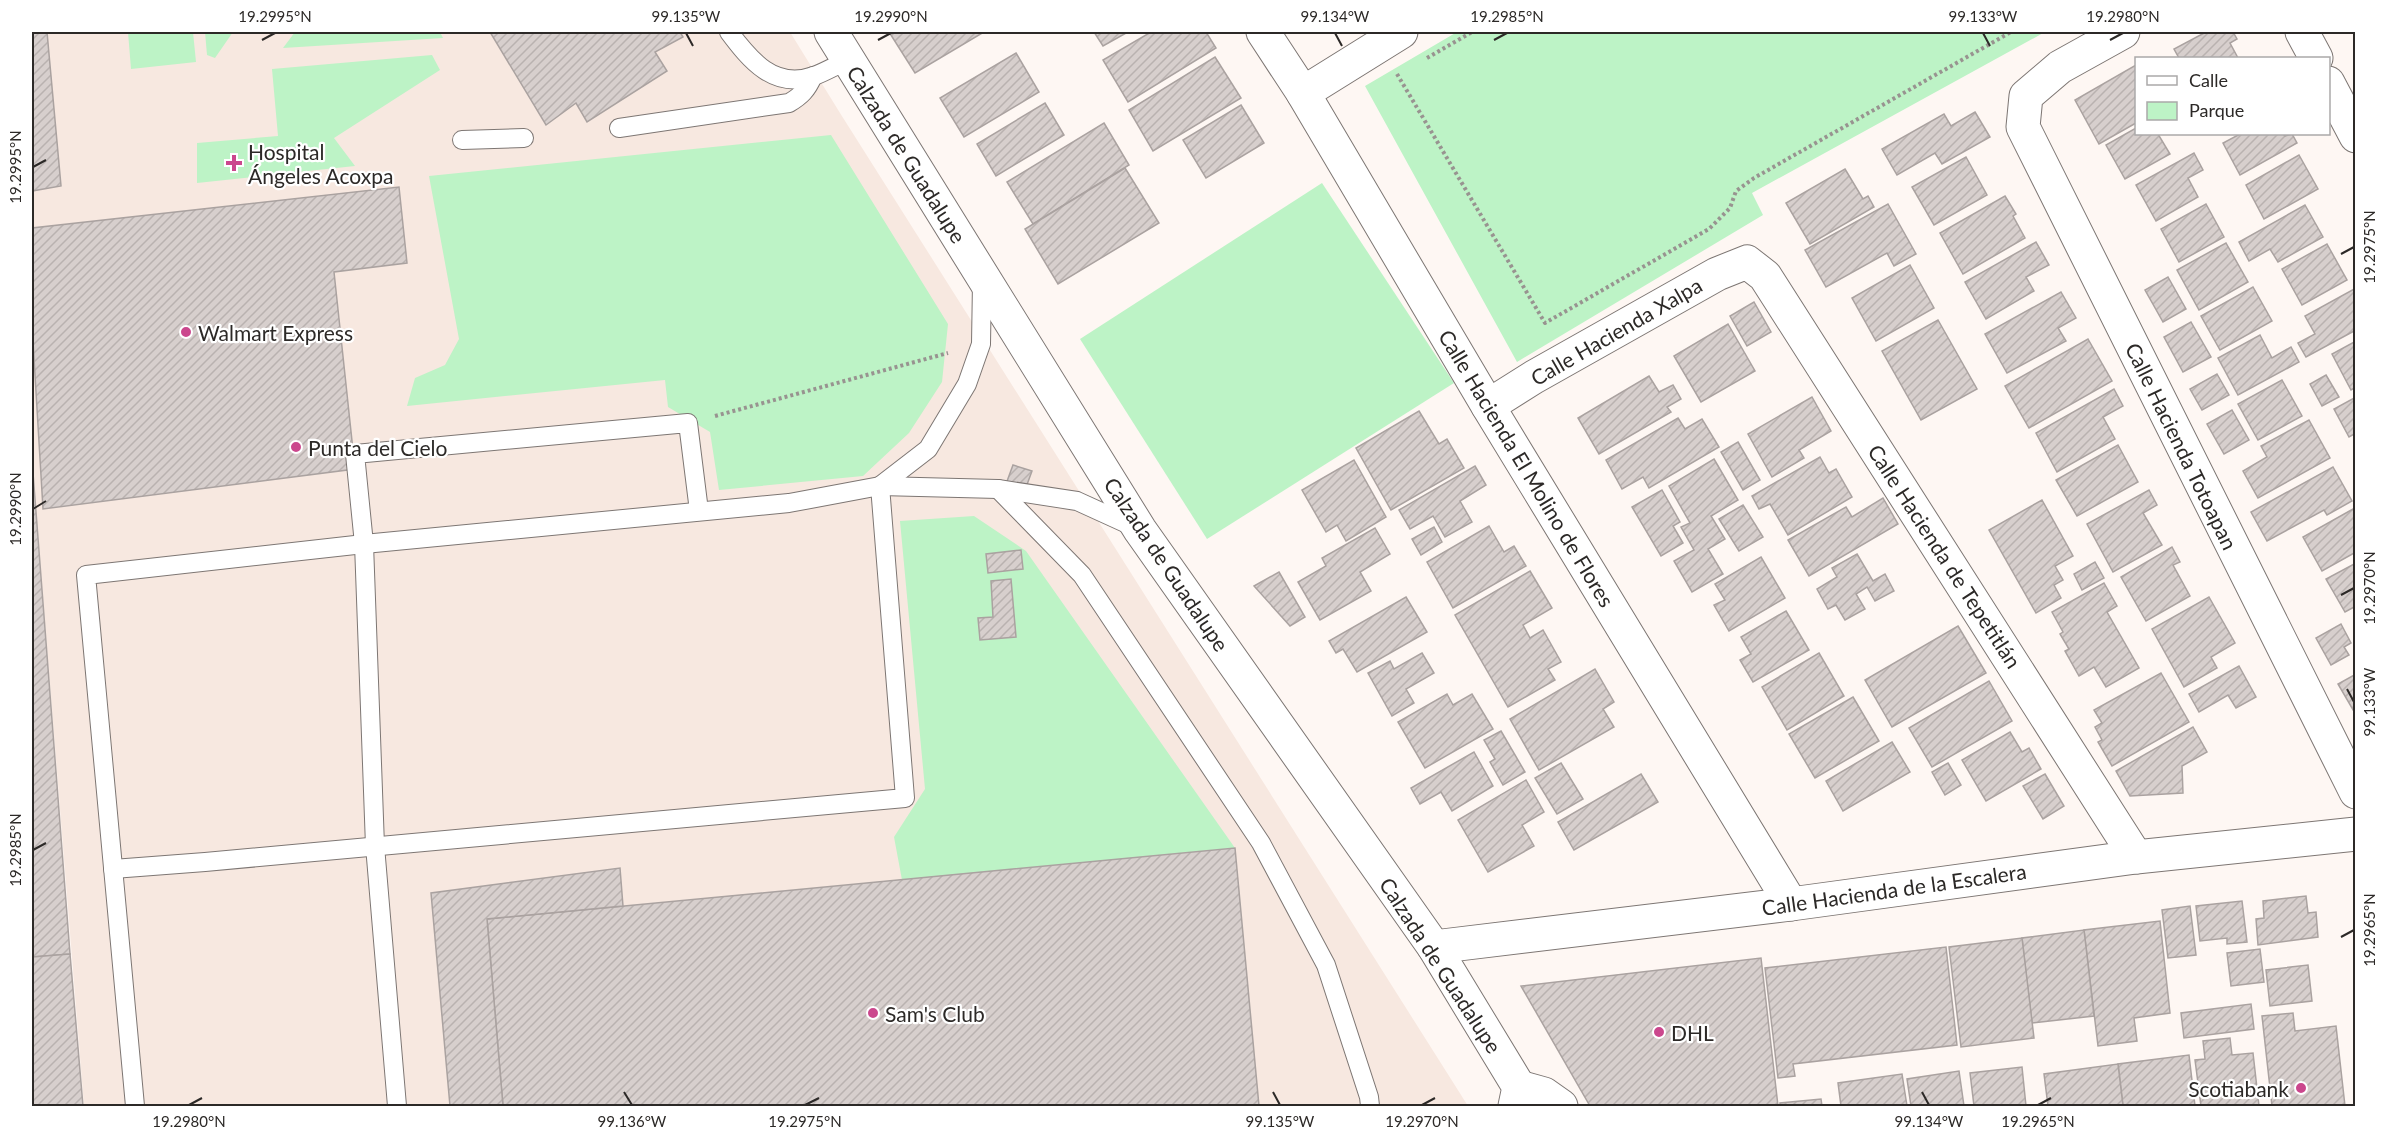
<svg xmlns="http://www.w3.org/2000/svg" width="2387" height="1138" font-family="Lato,sans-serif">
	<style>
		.built { fill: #f7e8e0 }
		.park { fill: #bdf3c6 }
		.building { fill: url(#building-hatch); stroke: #aaa2a0; stroke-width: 1.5 }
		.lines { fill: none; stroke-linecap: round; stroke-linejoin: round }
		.lane-casing { stroke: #7d7673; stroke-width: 20 }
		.street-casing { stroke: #7d7673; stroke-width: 35 }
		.path { stroke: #989390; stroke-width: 4; stroke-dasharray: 3 3; stroke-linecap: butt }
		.lane { stroke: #fff; stroke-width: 18 }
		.street { stroke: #fff; stroke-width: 33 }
		.ticks { fill: none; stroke: #2c2927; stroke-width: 2 }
		.poi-dot { fill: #cb478d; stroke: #fff; stroke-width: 2 }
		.labels { text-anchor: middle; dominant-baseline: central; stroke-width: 4.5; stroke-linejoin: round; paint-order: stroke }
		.poi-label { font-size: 21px; fill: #2c2927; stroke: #fff; text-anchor: start }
		.street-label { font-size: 21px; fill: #2c2927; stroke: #fff }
		.neatline { fill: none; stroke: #2c2927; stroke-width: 2 }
		.ticks-label { font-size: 15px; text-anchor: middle; fill: #2c2927 }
	</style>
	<defs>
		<pattern id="building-hatch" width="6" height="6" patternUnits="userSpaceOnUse" patternTransform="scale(1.5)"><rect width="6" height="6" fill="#d7cfcd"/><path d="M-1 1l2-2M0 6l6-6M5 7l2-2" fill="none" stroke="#b9b2b0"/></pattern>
	</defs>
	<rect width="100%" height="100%" fill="#fef7f3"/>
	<polygon class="built" points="32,32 790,32 840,113 1468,1106 84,1106 34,487 35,557 83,1106 32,1106"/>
	<g class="park">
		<polygon points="128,32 193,32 196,62 131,69"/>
		<polygon points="205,32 233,32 215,58 207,55"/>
		<polygon points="295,32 440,32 443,38 283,48"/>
		<polygon points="1457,32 2045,32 1752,193 1763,215 1517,362 1365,86"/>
		<polygon points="432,55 440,70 334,138 355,166 197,183 197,143 278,136 272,69"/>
		<polygon points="831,135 948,324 942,382 909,433 863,476 719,490 710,432 668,407 665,380 407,406 415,378 445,365 459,339 429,176"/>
		<polygon points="1322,183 1454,383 1207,539 1080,339"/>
		<polygon points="974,516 1026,551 1235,848 902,880 894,837 925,789 900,521"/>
	</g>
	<g class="building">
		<polygon points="32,32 47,32 61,186 32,191"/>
		<polygon points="490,32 680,32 683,37 655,52 667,71 587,122 576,103 546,125"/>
		<polygon points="889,32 984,32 915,73"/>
		<polygon points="1094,32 1128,32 1103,46"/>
		<polygon points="1151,32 1206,32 1216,48 1128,102 1103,60"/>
		<polygon points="2206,32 2233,32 2237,39 2230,43 2238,58 2179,58 2174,49"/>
		<polygon points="1016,53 1039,92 964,137 940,98"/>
		<polygon points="1215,57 1241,98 1153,151 1129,110"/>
		<polygon points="2136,65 2136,123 2099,144 2075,100"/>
		<polygon points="1045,103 1064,135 996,176 977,144"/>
		<polygon points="1241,105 1264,143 1206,178 1183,140"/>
		<polygon points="1975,112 1990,137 1942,164 1935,153 1897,175 1882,149 1944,114 1951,126"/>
		<polygon points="1104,123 1129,165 1033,224 1007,182"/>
		<polygon points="2136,128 2136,134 2158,134 2170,154 2125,179 2106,145"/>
		<polygon points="2240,134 2283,134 2285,136 2292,134 2297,143 2240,175 2223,143"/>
		<polygon points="2194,153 2203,170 2188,178 2198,197 2156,221 2136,185"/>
		<polygon points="2299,155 2318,189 2264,219 2246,185"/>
		<polygon points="1966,157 1987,195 1934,225 1912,187"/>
		<polygon points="1125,168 1159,223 1058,284 1025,229"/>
		<polygon points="1845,169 1863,199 1868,196 1874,207 1810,244 1786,203"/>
		<polygon points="399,187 407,263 334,272 355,469 43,509 32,325 32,228"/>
		<polygon points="2005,196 2016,214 2013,216 2025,238 1963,274 1940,233"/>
		<polygon points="1888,204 1916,254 1894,266 1887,253 1826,287 1805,250"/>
		<polygon points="2206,204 2224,237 2179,262 2161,229"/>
		<polygon points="2305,205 2323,237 2278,262 2270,249 2249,261 2239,242"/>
		<polygon points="2036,242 2049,265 2026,277 2034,291 1986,319 1965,282"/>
		<polygon points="2226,243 2248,282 2199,310 2177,270"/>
		<polygon points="2327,244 2347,280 2302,305 2282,269"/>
		<polygon points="1910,265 1934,308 1876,341 1852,298"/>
		<polygon points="2168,277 2186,309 2163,322 2145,290"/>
		<polygon points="2253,287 2272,321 2220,350 2201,316"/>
		<polygon points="2356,288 2356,330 2306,357 2298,343 2315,334 2305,316"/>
		<polygon points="2061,292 2076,318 2058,328 2066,341 2007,373 1985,334"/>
		<polygon points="1754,302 1771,332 1747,346 1730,316"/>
		<polygon points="1938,320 1977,389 1921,420 1882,351"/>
		<polygon points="2191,322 2211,357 2183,372 2164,337"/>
		<polygon points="1728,324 1755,371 1701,402 1674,356"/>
		<polygon points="2260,335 2272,358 2291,347 2299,362 2238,395 2218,358"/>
		<polygon points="2088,339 2112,381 2029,428 2005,386"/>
		<polygon points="2356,341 2356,387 2351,390 2332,354"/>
		<polygon points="2217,374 2229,395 2202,410 2190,389"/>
		<polygon points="2326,375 2339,397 2322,406 2310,384"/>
		<polygon points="1649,376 1659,392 1673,385 1681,399 1667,407 1671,412 1599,454 1578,418"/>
		<polygon points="2282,380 2302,416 2258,440 2238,404"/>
		<polygon points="2114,389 2123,406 2103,417 2115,439 2057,472 2036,433"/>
		<polygon points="1812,397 1831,431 1799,450 1804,458 1772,477 1748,434"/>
		<polygon points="2356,397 2356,433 2349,437 2334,409"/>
		<polygon points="2232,410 2249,440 2224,454 2207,424"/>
		<polygon points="1419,411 1439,444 1447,439 1464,468 1391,510 1356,448"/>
		<polygon points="1678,418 1685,429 1702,419 1719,447 1649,488 1643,477 1622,489 1606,460"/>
		<polygon points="2309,420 2330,458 2258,498 2243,471 2267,457 2261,446"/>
		<polygon points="1738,442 1760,480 1743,490 1721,452"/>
		<polygon points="2118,445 2138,482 2077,516 2056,480"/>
		<polygon points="1820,457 1829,473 1836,469 1852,497 1788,535 1770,504 1759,509 1752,496"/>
		<polygon points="1714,459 1738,500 1711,516 1725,539 1708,549 1723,574 1692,592 1674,561 1694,550 1681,527 1690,523 1669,486"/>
		<polygon points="32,460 70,954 32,957"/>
		<polygon points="1354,460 1386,517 1346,541 1337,525 1326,532 1302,490"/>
		<polygon points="1013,465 1032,471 1025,490 1006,484"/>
		<polygon points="1475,466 1486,485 1460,501 1472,522 1445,537 1433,516 1410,529 1399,510"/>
		<polygon points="2333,467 2352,501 2327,515 2324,510 2267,541 2251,512"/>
		<polygon points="1662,490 1680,522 1673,526 1683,543 1661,556 1632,507"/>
		<polygon points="2149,490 2157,505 2143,513 2162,545 2113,572 2087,524"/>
		<polygon points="1883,498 1898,524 1809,576 1788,540 1846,507 1852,517"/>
		<polygon points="2042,500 2073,556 2055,566 2063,580 2054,585 2061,598 2036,613 1989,530"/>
		<polygon points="1743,505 1763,537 1739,551 1719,519"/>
		<polygon points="2353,509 2356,513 2356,552 2322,571 2303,537"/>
		<polygon points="1489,526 1504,552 1514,546 1526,566 1453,608 1427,562"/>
		<polygon points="1434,527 1442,542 1421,555 1412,539"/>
		<polygon points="1375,528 1390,554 1360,572 1371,591 1320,620 1298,582 1326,566 1322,558"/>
		<polygon points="2172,547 2180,562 2173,565 2190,596 2146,621 2121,577"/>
		<polygon points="1021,550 1023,569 988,573 986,554"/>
		<polygon points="1857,554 1873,581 1885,574 1894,591 1875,601 1867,587 1856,594 1865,609 1845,620 1836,605 1828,609 1817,589 1837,577 1832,568"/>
		<polygon points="1761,557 1785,598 1729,631 1714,605 1725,600 1715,584"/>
		<polygon points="2095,562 2104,578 2082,590 2074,574"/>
		<polygon points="2356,563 2356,606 2345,612 2326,579"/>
		<polygon points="1530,571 1552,608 1523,625 1530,638 1543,630 1561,662 1548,669 1555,680 1508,707 1455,615"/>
		<polygon points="1279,572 1305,617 1290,626 1254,586"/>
		<polygon points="1011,579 1016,637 980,640 978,618 993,617 991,581"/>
		<polygon points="2104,583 2117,606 2107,612 2139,668 2106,687 2094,667 2079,676 2065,651 2069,649 2060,634 2063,632 2052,612"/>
		<polygon points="1406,597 1427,632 1357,672 1343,649 1336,653 1329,641"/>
		<polygon points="2209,597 2235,643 2211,657 2217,668 2184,687 2152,629"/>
		<polygon points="1786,611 1809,650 1753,682 1740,660 1751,654 1741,637"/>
		<polygon points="2341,624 2351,643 2344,647 2349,655 2331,665 2316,638"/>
		<polygon points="1958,626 1986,673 1892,727 1865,680"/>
		<polygon points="1422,653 1434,673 1406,689 1414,703 1392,716 1368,673 1390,661 1394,669"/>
		<polygon points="1819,653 1844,696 1787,730 1762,687"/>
		<polygon points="2239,666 2256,697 2236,708 2228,695 2199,712 2189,694"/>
		<polygon points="1595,669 1614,702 1603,709 1614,727 1539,770 1510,719"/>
		<polygon points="2161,673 2189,722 2112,766 2098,742 2102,740 2095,727 2102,723 2094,710"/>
		<polygon points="2356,674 2356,715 2338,684"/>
		<polygon points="1989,681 2012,721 1932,767 1909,728"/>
		<polygon points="1447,694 1453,705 1472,694 1493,729 1425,768 1398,722"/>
		<polygon points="1853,697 1879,741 1815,778 1789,734"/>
		<polygon points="2193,727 2207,752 2182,766 2183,793 2130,796 2116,771"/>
		<polygon points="1501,731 1525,772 1503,785 1490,762 1495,759 1484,740"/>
		<polygon points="2010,732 2022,752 2029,748 2041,769 1986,801 1962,760"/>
		<polygon points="1892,742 1910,772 1843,811 1826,781"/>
		<polygon points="1474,752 1493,786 1452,811 1441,792 1420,804 1411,788"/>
		<polygon points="1561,763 1583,799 1557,814 1535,778"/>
		<polygon points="1948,763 1961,785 1945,795 1932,772"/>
		<polygon points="1641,774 1658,802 1574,850 1558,822"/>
		<polygon points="2045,774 2064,806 2043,819 2023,786"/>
		<polygon points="1526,780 1544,812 1522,825 1534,846 1488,872 1458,820"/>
		<polygon points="1235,848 1259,1106 503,1106 487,919"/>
		<polygon points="620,868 623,906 487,919 503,1106 450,1106 431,893"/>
		<polygon points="2306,896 2308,913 2316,912 2318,937 2258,945 2256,919 2264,918 2263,901"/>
		<polygon points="2242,901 2247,942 2227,944 2227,938 2200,941 2196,906"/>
		<polygon points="2190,906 2196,955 2168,958 2162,910"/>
		<polygon points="2160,921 2170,1013 2134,1018 2137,1041 2098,1046 2084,930"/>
		<polygon points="2084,930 2094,1016 2032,1023 2022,938"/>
		<polygon points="2022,938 2034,1038 1961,1047 1949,947"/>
		<polygon points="1946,947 1957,1045 1793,1064 1795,1076 1778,1078 1765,968"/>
		<polygon points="2260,949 2264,982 2231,986 2227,953"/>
		<polygon points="70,954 83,1106 32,1106 32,957"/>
		<polygon points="1761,958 1778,1106 1590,1106 1521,986"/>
		<polygon points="2308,965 2312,1001 2270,1006 2266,970"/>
		<polygon points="2251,1004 2254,1029 2184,1038 2181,1013"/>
		<polygon points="2293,1013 2295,1031 2336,1026 2345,1106 2272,1106 2262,1016"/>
		<polygon points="2230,1038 2232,1055 2253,1053 2259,1106 2201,1106 2195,1060 2205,1059 2203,1041"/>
		<polygon points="2189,1055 2195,1106 2123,1106 2118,1064"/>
		<polygon points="2118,1064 2123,1106 2048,1106 2044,1074"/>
		<polygon points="2022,1067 2026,1106 1974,1106 1970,1073"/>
		<polygon points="1959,1071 1964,1106 1911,1106 1907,1079"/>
		<polygon points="1902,1074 1907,1106 1841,1106 1838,1083"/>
		<polygon points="1821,1099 1822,1106 1780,1106 1780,1103"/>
	</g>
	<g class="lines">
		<defs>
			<g id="lane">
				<path d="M729 32C750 60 774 90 814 76 825 72 837 65 848 60"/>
				<path d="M619 128 789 103C801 96 807 90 813 76"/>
				<polyline points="462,140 524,138"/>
				<polyline points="880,486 928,449 967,384 981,344 982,282"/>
				<polyline points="998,489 1082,575 1261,843 1326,965 1369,1097 1370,1106"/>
				<polyline points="113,869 205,862 905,798 880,486"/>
				<polyline points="135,1106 86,575 364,544 789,503 880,486 998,489 1077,501 1134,527"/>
				<polyline points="397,1106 375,846 364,544 355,454 688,423 699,511"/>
			</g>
			<g id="street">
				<polyline points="831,32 1140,530 1434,947 1519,1087 1515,1106"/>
				<polyline points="1263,32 1303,93 1488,406 1791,904"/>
				<polyline points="2123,32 2060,67 2026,96 2023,127 2356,792"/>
				<polyline points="2302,32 2316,58"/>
				<polyline points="2328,83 2356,136"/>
				<polyline points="1303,93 1401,32"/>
				<polyline points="1488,406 1534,377 1717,274 1747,262 1765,276 2136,857"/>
				<polyline points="1434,947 1791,904 2136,857 2356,834"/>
				<polyline points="1519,1087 1544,1094 1561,1106"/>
			</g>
		</defs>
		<use href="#lane" class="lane-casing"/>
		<use href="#street" class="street-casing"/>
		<g class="path">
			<polyline points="1427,58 1472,32"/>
			<polyline points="1397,74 1545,323 1709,229 1730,208 1736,191 1754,178 2011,32"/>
			<polyline points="715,416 948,353"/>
		</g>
		<use href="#lane" class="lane"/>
		<use href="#street" class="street"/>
	</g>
	<path class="ticks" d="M686 33 693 46M1335 33 1342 46M1983 33 1990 46M262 40 275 33M878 40 891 33M1494 40 1507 33M2110 40 2123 33M33 167 46 160M2341 254 2354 247M33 509 46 501M2341 595 2354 588M2347 689 2354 702M33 850 46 843M2341 937 2354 930M624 1092 632 1105M1273 1092 1280 1105M1922 1092 1929 1105M189 1105 202 1098M805 1105 819 1098M1422 1105 1435 1098M2038 1105 2051 1098"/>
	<g class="poi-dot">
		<path d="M231 154h6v6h6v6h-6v6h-6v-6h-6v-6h6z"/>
		<circle cx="186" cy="332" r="6"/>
		<circle cx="296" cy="447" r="6"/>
		<circle cx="873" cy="1013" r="6"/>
		<circle cx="1659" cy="1032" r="6"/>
		<circle cx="2301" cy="1088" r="6"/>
	</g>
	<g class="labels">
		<g class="poi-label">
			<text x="248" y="151">Hospital<tspan x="248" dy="24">Ángeles Acoxpa</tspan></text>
			<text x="198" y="332">Walmart Express</text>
			<text x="308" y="447">Punta del Cielo</text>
			<text x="885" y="1013">Sam's Club</text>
			<text x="1671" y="1032">DHL</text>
			<text x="2289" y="1088" text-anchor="end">Scotiabank</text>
		</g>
		<g class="street-label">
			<text transform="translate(907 154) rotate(58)">Calzada de Guadalupe</text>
			<text transform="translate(1616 331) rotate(-30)">Calle Hacienda Xalpa</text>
			<text transform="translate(2182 446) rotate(64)">Calle Hacienda Totoapan</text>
			<text transform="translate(1527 468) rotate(59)">Calle Hacienda El Molino de Flores</text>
			<text transform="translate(1945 556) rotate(57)">Calle Hacienda de Tepetitlán</text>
			<text transform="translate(1167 564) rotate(56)">Calzada de Guadalupe</text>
			<text transform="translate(1894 889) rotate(-8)">Calle Hacienda de la Escalera</text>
			<text transform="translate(1441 965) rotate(57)">Calzada de Guadalupe</text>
		</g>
	</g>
	<rect width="2387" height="1138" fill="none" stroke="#ffffff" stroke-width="66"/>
	<rect x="2135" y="57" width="195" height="78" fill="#ffffff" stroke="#aba9a9" stroke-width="1.5"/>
	<rect x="2147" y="76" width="30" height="9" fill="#ffffff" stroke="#aba9a9" stroke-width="1.5"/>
	<text x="2189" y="87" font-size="18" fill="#2c2927">Calle</text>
	<rect x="2147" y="102" width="30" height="18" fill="#bdf3c6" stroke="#aba9a9" stroke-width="1.5"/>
	<text x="2189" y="117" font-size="18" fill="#2c2927">Parque</text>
	<rect x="33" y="33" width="2321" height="1072" class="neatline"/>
	<g class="ticks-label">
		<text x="275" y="22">19.2995°N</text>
		<text x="686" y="22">99.135°W</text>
		<text x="891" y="22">19.2990°N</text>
		<text x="1335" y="22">99.134°W</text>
		<text x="1507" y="22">19.2985°N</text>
		<text x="1983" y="22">99.133°W</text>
		<text x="2123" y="22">19.2980°N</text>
		<text transform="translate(16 167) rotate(-90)" y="5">19.2995°N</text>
		<text transform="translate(2370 247) rotate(-90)" y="5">19.2975°N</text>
		<text transform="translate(16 509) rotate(-90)" y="5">19.2990°N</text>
		<text transform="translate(2370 588) rotate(-90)" y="5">19.2970°N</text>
		<text transform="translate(2370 702) rotate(-90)" y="5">99.133°W</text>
		<text transform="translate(16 850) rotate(-90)" y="5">19.2985°N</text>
		<text transform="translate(2370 930) rotate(-90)" y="5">19.2965°N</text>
		<text x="189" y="1127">19.2980°N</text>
		<text x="632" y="1127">99.136°W</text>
		<text x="805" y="1127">19.2975°N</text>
		<text x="1280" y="1127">99.135°W</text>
		<text x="1422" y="1127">19.2970°N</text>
		<text x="1929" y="1127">99.134°W</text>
		<text x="2038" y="1127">19.2965°N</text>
	</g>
</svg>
